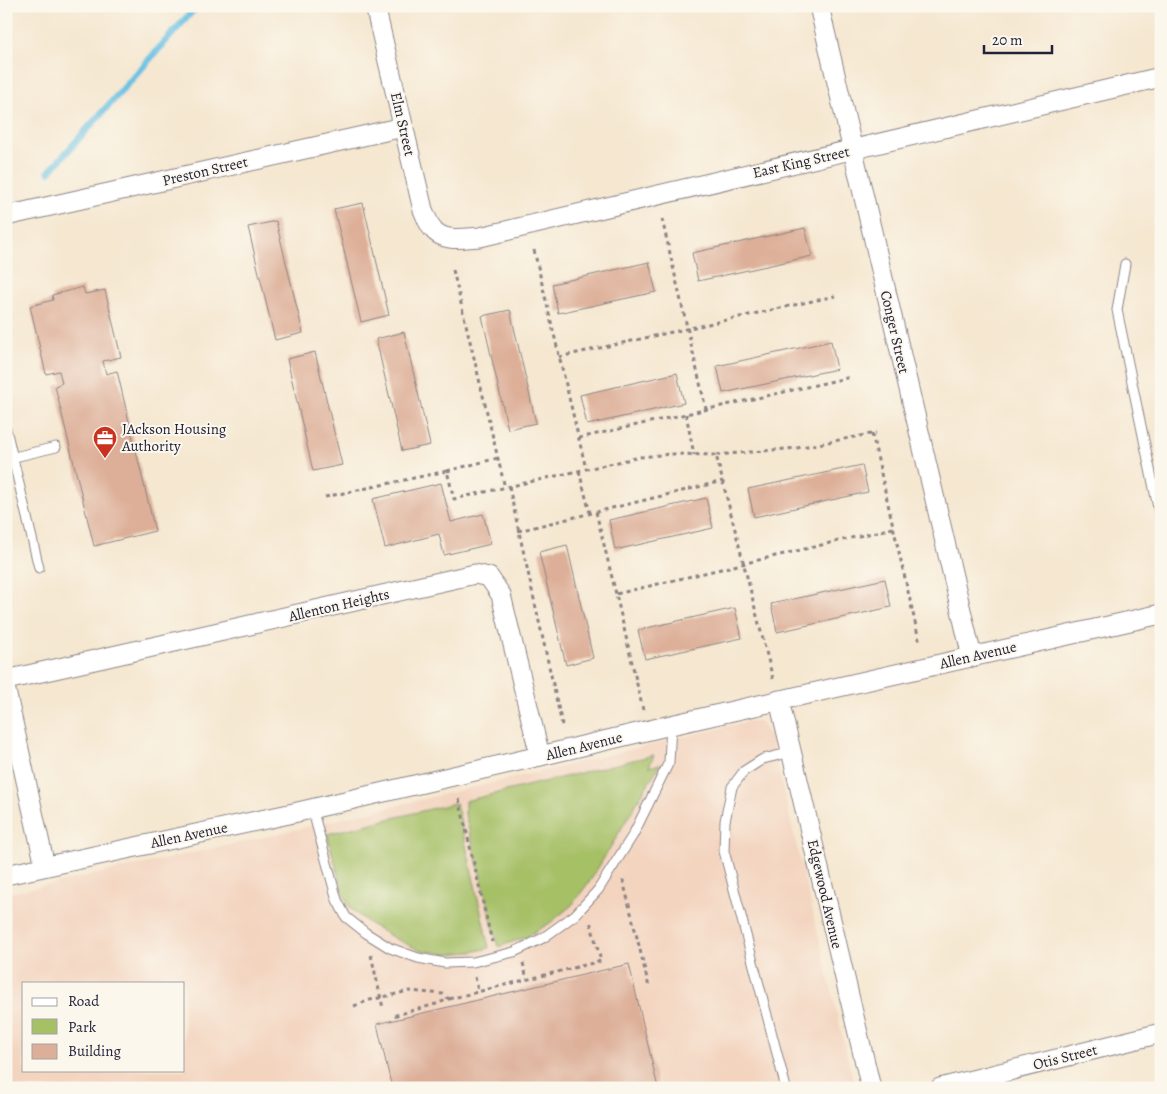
<svg xmlns="http://www.w3.org/2000/svg" width="1167" height="1094" font-family="Alegreya,serif">
	<style>
		.built { fill: #f3d4bf; fill-rule: evenodd }
		.green { fill: #a6c066; stroke: #647150 }
		.lines { fill: none; stroke-linecap: round; stroke-linejoin: round }
		.stream { stroke: #64bfe2; stroke-width: 7 }
		.building { fill: #ddaf98 }
		.service-casing { stroke: #8c8486; stroke-width: 11 }
		.minor-casing { stroke: #8c8486; stroke-width: 21 }
		.path { stroke: #8c8486; stroke-width: 3; stroke-dasharray: 4 4; stroke-linecap: butt }
		.service { stroke: #fff; stroke-width: 9 }
		.minor { stroke: #fff; stroke-width: 19 }
		.labels { text-anchor: middle; dominant-baseline: central; stroke-width: 4; stroke-linejoin: round; paint-order: stroke }
		.street-label { font-size: 15px; fill: #22223b; stroke: #fbf7ec }
		.poi-label { font-size: 15px; fill: #22223b; stroke: #fbf7ec; text-anchor: start }
	</style>
	<rect width="100%" height="100%" fill="#fbf7ec"/>
	<filter id="ink" filterUnits="userSpaceOnUse"><feTurbulence type="fractalNoise" baseFrequency=".02" numOctaves="2"/><feDisplacementMap in="SourceGraphic" scale="10" xChannelSelector="R" yChannelSelector="G"/><feConvolveMatrix kernelMatrix="1 2 1 2 8 2 1 2 1" color-interpolation-filters="sRGB"/></filter>
	<filter id="wash" filterUnits="userSpaceOnUse"><feTurbulence type="fractalNoise" baseFrequency=".0096" numOctaves="4" result="noise"/><feDisplacementMap in="SourceGraphic" scale="20" xChannelSelector="R" yChannelSelector="G"/><feGaussianBlur stdDeviation="1.12" result="paint"/><feColorMatrix in="noise" values="0 0 0 0 0 0 0 0 0 0 0 0 0 0 0 0 0 1.4 0 .05"/><feComposite in="paint" operator="in"/></filter>
	<g filter="url(#wash)">
		<rect width="100%" height="100%" fill="#f5e7d0"/>
		<path class="built" d="M749 721H760L771 739 855 1088H6V894L243 842 576 763ZM24 983H184V1070H24Z"/>
		<g class="green">
			<polygon points="654,755 649,767 660,764 592,878 572,905 550,923 524,938 498,947 465,814 465,801"/>
			<polygon points="455,803 459,814 489,948 472,952 448,954 419,950 394,938 370,924 351,909 343,893 327,834"/>
		</g>
		<g class="lines">
			<polyline class="stream" points="49,172 197,6"/>
		</g>
		<g id="blocks">
			<g class="building">
				<polygon points="363,203 389,315 361,322 334,209"/>
				<polygon points="276,221 303,333 275,340 248,227"/>
				<polygon points="805,228 812,256 698,281 692,253"/>
				<polygon points="649,262 656,292 558,313 552,284"/>
				<polygon points="83,287 85,294 105,290 121,357 103,361 106,374 117,371 155,531 94,546 55,386 62,383 59,371 46,374 30,306 53,300 52,295"/>
				<polygon points="510,310 536,423 508,429 482,316"/>
				<polygon points="404,332 430,445 402,451 376,339"/>
				<polygon points="831,341 837,369 723,393 717,366"/>
				<polygon points="315,352 342,465 313,471 287,359"/>
				<polygon points="677,373 684,403 587,425 580,395"/>
				<polygon points="862,465 868,492 754,517 748,489"/>
				<polygon points="441,483 451,522 483,514 491,544 444,555 439,534 385,548 373,499"/>
				<polygon points="706,498 713,528 615,550 609,520"/>
				<polygon points="567,545 593,658 566,665 539,552"/>
				<polygon points="885,579 891,607 777,632 771,604"/>
				<polygon points="735,608 742,638 645,659 638,630"/>
				<polygon points="629,964 658,1088 392,1088 377,1024"/>
			</g>
		</g>
	</g>
	<g filter="url(#ink)">
		<use href="#blocks" fill-opacity="0" stroke="#8c8486" stroke-width="1"/>
		<g class="lines">
			<defs>
				<g id="service">
					<polyline points="1125,264 1117,310 1161,522"/>
					<polyline points="6,429 39,568"/>
					<polyline points="6,459 56,447"/>
					<polyline points="312,808 337,900 346,917 366,933 390,948 418,958 445,963 473,962 514,952 543,938 575,915 598,890 633,835 669,762 671,725"/>
					<polyline points="786,1088 724,851 725,821 732,787 744,771 763,759 792,752"/>
				</g>
				<g id="minor">
					<path d="M375 6 423 210C426 216 428 223 432 228 443 243 464 238 480 237L1161 77"/>
					<polyline points="819,6 972,657"/>
					<polyline points="6,216 403,127"/>
					<polyline points="6,680 475,574 489,577 501,595 540,756"/>
					<polyline points="6,691 45,866"/>
					<polyline points="779,700 871,1088"/>
					<polyline points="6,875 289,814 540,756 671,725 1161,614"/>
					<polyline points="940,1088 1161,1033"/>
				</g>
			</defs>
			<use href="#service" class="service-casing"/>
			<use href="#minor" class="minor-casing"/>
			<g class="path">
				<polyline points="662,219 706,409"/>
				<polyline points="534,250 586,469"/>
				<polyline points="453,270 505,488"/>
				<polyline points="559,357 835,296"/>
				<polyline points="686,414 694,455"/>
				<polyline points="872,434 920,644"/>
				<polyline points="579,438 851,377"/>
				<polyline points="447,471 498,458"/>
				<polyline points="579,471 590,513"/>
				<polyline points="509,487 563,729"/>
				<polyline points="325,497 447,471 454,499 640,457 671,454 716,455"/>
				<polyline points="596,512 616,594"/>
				<polyline points="518,531 723,481"/>
				<polyline points="773,679 716,455 797,448 876,433"/>
				<polyline points="643,710 616,594 893,528"/>
				<polyline points="459,799 492,942"/>
				<polyline points="623,880 649,987"/>
				<polyline points="371,955 383,1008"/>
				<polyline points="523,963 527,979"/>
				<polyline points="475,977 478,991"/>
				<polyline points="449,999 601,961 590,921"/>
				<polyline points="354,1006 370,1000 409,991 443,994 449,999 436,1004 393,1016"/>
			</g>
			<use href="#service" class="service"/>
			<use href="#minor" class="minor"/>
		</g>
	</g>
	<defs>
		<symbol id="office-pin" viewBox="-11 -11 22 30"><path d="M0 17L-7.5 6A9.5 9.5 0 1 1 7.5 6Z" fill="#c8321e" stroke="#fbf7ec"/><path d="M-6-3h4V-5.5h4V-3h4V5H-6ZM-1-4.5V-3h2v-1.5ZM-6 0V1H6V0Z" fill="#fff"/></symbol>
	</defs>
	<g fill-rule="evenodd">
		<use href="#office-pin" x="91" y="424" width="28" height="38"/>
	</g>
	<g class="labels">
		<g class="street-label">
			<text transform="translate(403 124) rotate(77)">Elm Street</text>
			<text transform="translate(801 162) rotate(-13)">East King Street</text>
			<text transform="translate(205 171) rotate(-13)">Preston Street</text>
			<text transform="translate(895 332) rotate(77)">Conger Street</text>
			<text transform="translate(339 605) rotate(-13)">Allenton Heights</text>
			<text transform="translate(978 655) rotate(-13)">Allen Avenue</text>
			<text transform="translate(584 746) rotate(-14)">Allen Avenue</text>
			<text transform="translate(189 835) rotate(-12)">Allen Avenue</text>
			<text transform="translate(825 894) rotate(77)">Edgewood Avenue</text>
			<text transform="translate(1065 1057) rotate(-14)">Otis Street</text>
		</g>
		<g class="poi-label">
			<text x="122" y="429">JAckson Housing<tspan x="122" dy="17">Authority</tspan></text>
		</g>
	</g>
	<rect width="1167" height="1094" fill="none" stroke="#fbf7ec" stroke-width="25"/>
	<rect x="22" y="982" width="162" height="90" fill="#fbf7ec" stroke="#a4a2a5"/>
	<rect x="32" y="998" width="25" height="8" fill="#ffffff" stroke="#a4a2a5"/>
	<text x="68" y="1006" font-size="15" fill="#22223b">Road</text>
	<rect x="32" y="1019" width="25" height="15" fill="#a6c066" stroke="#a4a2a5"/>
	<text x="68" y="1032" font-size="15" fill="#22223b">Park</text>
	<rect x="32" y="1044" width="25" height="15" fill="#ddaf98" stroke="#a4a2a5"/>
	<text x="68" y="1056" font-size="15" fill="#22223b">Building</text>
	<path d="M984 45v8h68v-8" fill="none" stroke="#22223b" stroke-width="2.5"/>
	<text x="992" y="45" font-size="15" fill="#22223b" stroke="#fbf7ec" stroke-width="4" paint-order="stroke">20 m</text>
</svg>
